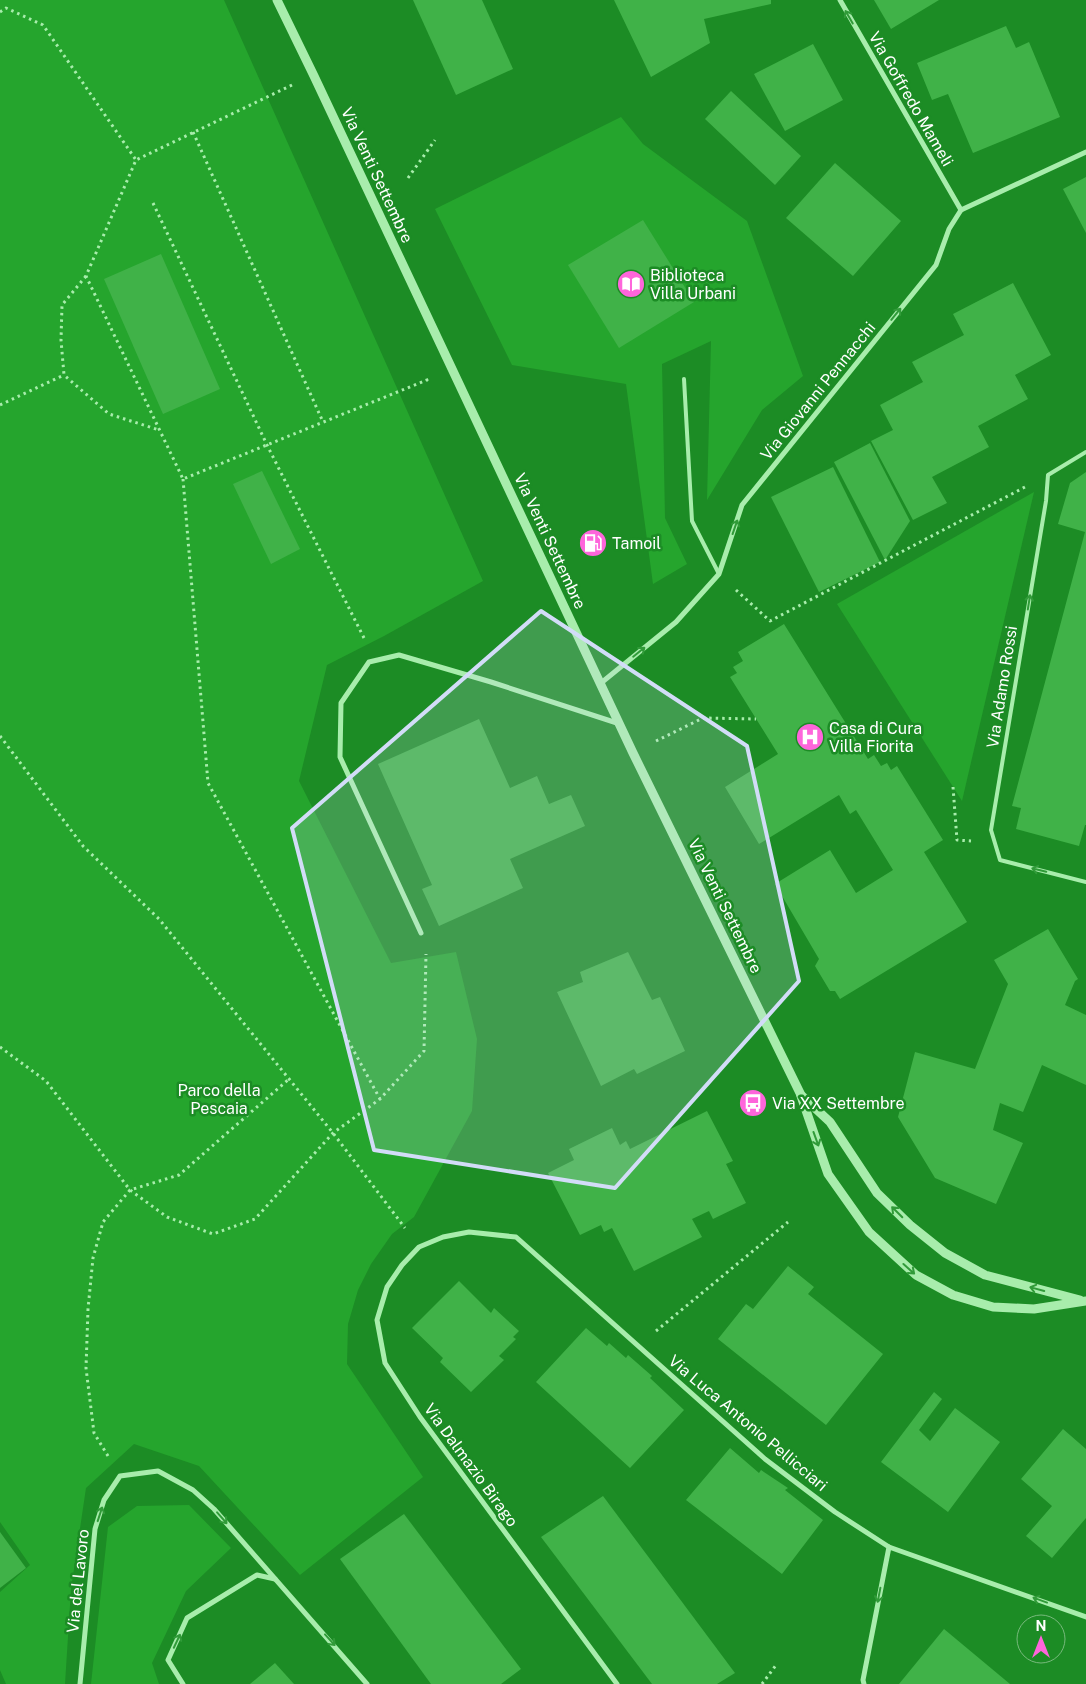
<svg xmlns="http://www.w3.org/2000/svg" width="1086" height="1684" font-family="'Public Sans',sans-serif">
	<style>
		.green { fill: #25a52d }
		.building { fill: #40b248 }
		.lines { fill: none; stroke-linecap: round; stroke-linejoin: round }
		.path { stroke: #a8edac; stroke-width: 3; stroke-dasharray: 2.5 4; stroke-linecap: butt }
		.service { stroke: #a8edac; stroke-width: 4 }
		.minor { stroke: #a8edac; stroke-width: 5 }
		.tertiary { stroke: #a8edac; stroke-width: 9 }
		.oneway { stroke: #319b39 }
		.marked { fill: #d2dcf7; fill-opacity: 0.2; stroke: #d2dcf7; stroke-width: 4; stroke-linejoin: round }
		.labels { text-anchor: middle; dominant-baseline: central; stroke-width: 5; stroke-linejoin: round; paint-order: stroke }
		.street-label { font-size: 16px; fill: #fff; stroke: #1c8c25 }
		.poi-label { font-size: 16px; fill: #fff; stroke: #1c8c25; text-anchor: start }
		.park-label { font-size: 16px; fill: #fff; stroke: #1c8c25 }
	</style>
	<rect width="100%" height="100%" fill="#1c8c25"/>
	<g class="green">
		<polygon points="0,0 224,0 483,581 384,636 327,665 299,781 391,963 456,952 477,1039 472,1111 414,1217 392,1234 371,1264 358,1290 348,1324 347,1364 423,1477 300,1575 199,1466 134,1444 86,1488 71,1589 65,1684 6,1684 0,1670 0,1592 30,1565 0,1522"/>
		<polygon points="621,117 643,144 747,221 803,376 762,410 707,500 711,341 662,364 665,518 687,564 653,584 626,384 512,365 435,209"/>
		<polygon points="1034,492 962,801 837,604"/>
		<polygon points="189,1505 231,1548 186,1591 152,1663 159,1684 91,1684 108,1527 137,1506"/>
	</g>
	<g class="building">
		<polygon points="413,0 482,0 513,69 456,95"/>
		<polygon points="614,0 771,0 771,4 704,19 710,43 651,77"/>
		<polygon points="874,0 939,0 891,29"/>
		<polygon points="1006,26 1016,48 1029,42 1060,117 973,153 948,94 932,100 917,63"/>
		<polygon points="813,44 843,100 785,131 754,74"/>
		<polygon points="731,91 801,156 775,185 705,119"/>
		<polygon points="835,163 901,221 853,276 786,218"/>
		<polygon points="1086,177 1086,233 1063,189"/>
		<polygon points="643,220 694,302 619,348 568,265"/>
		<polygon points="161,254 220,389 163,414 104,279"/>
		<polygon points="1013,283 1051,355 1015,375 1028,399 978,426 989,447 932,477 947,503 913,520 871,441 893,430 880,405 923,382 912,362 964,335 953,314"/>
		<polygon points="870,443 910,521 885,560 834,462"/>
		<polygon points="833,467 880,562 819,592 771,497"/>
		<polygon points="262,471 300,549 271,564 233,484"/>
		<polygon points="1086,472 1086,825 1085,825 1079,846 1016,829 1021,808 1012,806 1085,532 1058,524 1070,483"/>
		<polygon points="784,624 868,759 874,755 881,766 887,763 891,770 897,766 943,840 924,852 967,922 840,999 835,991 830,991 815,966 819,959 775,884 830,850 856,893 893,870 856,810 850,814 839,795 759,844 725,787 778,754 730,677 737,673 733,667 743,661 738,652"/>
		<polygon points="479,719 510,788 537,776 549,804 571,795 585,826 510,859 523,888 439,926 422,889 432,885 378,764"/>
		<polygon points="1048,929 1078,979 1075,981 1065,1005 1086,1015 1086,1085 1042,1065 1023,1112 1000,1103 993,1130 1023,1143 996,1204 935,1178 898,1117 915,1052 975,1069 1008,984 994,960"/>
		<polygon points="628,952 652,1000 660,997 685,1051 637,1074 634,1069 601,1086 557,992 583,982 580,972"/>
		<polygon points="707,1111 733,1161 726,1164 746,1203 713,1219 709,1211 692,1219 702,1237 634,1271 612,1228 604,1232 601,1225 580,1235 548,1173 574,1160 569,1149 612,1128 620,1145 626,1141 630,1149"/>
		<polygon points="788,1266 814,1287 808,1294 883,1354 826,1425 718,1339 746,1304 753,1309"/>
		<polygon points="459,1281 491,1313 494,1308 519,1331 513,1337 516,1339 499,1356 504,1360 471,1392 440,1362 443,1358 412,1328"/>
		<polygon points="586,1328 607,1346 609,1343 626,1358 628,1355 652,1376 650,1378 684,1410 630,1468 536,1382"/>
		<polygon points="934,1392 942,1399 919,1430 930,1441 955,1408 1000,1442 948,1512 881,1462"/>
		<polygon points="1063,1429 1086,1449 1086,1518 1052,1558 1026,1536 1052,1506 1021,1479"/>
		<polygon points="730,1448 759,1473 761,1470 788,1488 785,1490 823,1520 782,1574 686,1500"/>
		<polygon points="603,1496 735,1673 717,1684 652,1684 541,1537"/>
		<polygon points="404,1514 521,1669 501,1684 431,1684 340,1559"/>
		<polygon points="0,1532 26,1568 0,1588"/>
		<polygon points="944,1629 1010,1684 899,1684"/>
		<polygon points="275,1663 294,1684 250,1684"/>
	</g>
	<g class="lines">
		<g class="path">
			<polyline points="0,12 6,8 43,25 136,160"/>
			<polyline points="292,85 136,160 86,276 183,479 427,380 425,377"/>
			<polyline points="193,132 323,422"/>
			<polyline points="408,178 435,140"/>
			<polyline points="153,203 267,445 364,638"/>
			<polyline points="86,276 62,305 61,340 64,375 109,414 159,430"/>
			<polyline points="0,405 64,375"/>
			<polyline points="183,479 208,783 380,1099"/>
			<polyline points="736,590 770,621 1025,487"/>
			<polyline points="0,736 83,846 159,919 333,1133 405,1228"/>
			<polyline points="656,741 703,718 756,719"/>
			<polyline points="953,787 957,840 971,841"/>
			<polyline points="0,1047 46,1081 130,1190 167,1217 213,1234 255,1219 333,1133 380,1099 424,1051 426,954"/>
			<polyline points="656,1331 788,1222"/>
			<polyline points="108,1456 94,1433 86,1368 88,1309 93,1258 103,1222 130,1190 179,1175 289,1079"/>
			<polyline points="762,1684 776,1665"/>
		</g>
		<g class="service">
			<polyline points="684,379 692,521 719,574"/>
			<polyline points="1086,452 1048,475 1046,501 991,830 1000,860 1086,882"/>
		</g>
		<g class="minor">
			<polyline points="840,0 961,210"/>
			<polyline points="601,683 676,622 719,574 742,505 936,265 949,229 961,210 1086,152"/>
			<polyline points="421,933 340,757 341,703 369,662 399,655 491,682 620,724"/>
			<polyline points="80,1684 95,1529 104,1500 120,1476 158,1471 193,1490 214,1509 367,1684"/>
			<polyline points="183,1684 168,1660 187,1618 257,1575 275,1579"/>
			<polyline points="617,1684 420,1417 385,1363 377,1320 387,1287 402,1265 419,1247 443,1237 469,1232 516,1237 765,1459 835,1512 889,1547 1086,1617"/>
			<polyline points="864,1684 863,1680 889,1547"/>
		</g>
		<g class="tertiary">
			<polyline points="277,0 314,76 633,753 800,1093 828,1174 869,1232 916,1275 953,1295 993,1307 1034,1309 1086,1301"/>
			<polyline points="801,1095 830,1122 877,1193 910,1225 945,1253 985,1275 1080,1300"/>
		</g>
	</g>
	<defs><path id="oneway-shaft" d="M-6 0H5M1.5-3L5.5 0L1.5 3" fill="none" stroke-width="1.6" stroke-linecap="round" stroke-linejoin="round" transform="scale(1.25)"/></defs>
	<g class="oneway">
		<use href="#oneway-shaft" transform="translate(849 17) rotate(-120)"/>
		<use href="#oneway-shaft" transform="translate(896 314) rotate(-51)"/>
		<use href="#oneway-shaft" transform="translate(735 527) rotate(-71)"/>
		<use href="#oneway-shaft" transform="translate(1029 602) rotate(-81)"/>
		<use href="#oneway-shaft" transform="translate(639 652) rotate(-39)"/>
		<use href="#oneway-shaft" transform="translate(1039 870) rotate(-166)"/>
		<use href="#oneway-shaft" transform="translate(816 1139) rotate(70)"/>
		<use href="#oneway-shaft" transform="translate(897 1212) rotate(-135)"/>
		<use href="#oneway-shaft" transform="translate(909 1269) rotate(42)"/>
		<use href="#oneway-shaft" transform="translate(1037 1289) rotate(-165)"/>
		<use href="#oneway-shaft" transform="translate(100 1514) rotate(-72)"/>
		<use href="#oneway-shaft" transform="translate(222 1518) rotate(49)"/>
		<use href="#oneway-shaft" transform="translate(879 1595) rotate(101)"/>
		<use href="#oneway-shaft" transform="translate(1040 1600) rotate(-160)"/>
		<use href="#oneway-shaft" transform="translate(330 1640) rotate(48)"/>
		<use href="#oneway-shaft" transform="translate(177 1641) rotate(-65)"/>
	</g>
	<path class="marked" d="M541 611 747 746 799 981 615 1188 374 1150 292 828Z"/>
	<defs>
		<symbol id="library-disc" viewBox="-11 -11 22 22"><circle r="9.5" fill="#fe65db" stroke="#1c8c25"/><path d="M-6-4Q-3-5.5-.7-3.5V5Q-3 3-6 4ZM6-4Q3-5.5 .7-3.5V5Q3 3 6 4Z" fill="#fff"/></symbol>
		<symbol id="fuel-disc" viewBox="-11 -11 22 22"><circle r="9.5" fill="#fe65db" stroke="#1c8c25"/><path d="M-5.5-6h7V0h2V4h1.3V-2.5L3-4.5l.8-.8L6-3V5H2.5V1h-1V6h-7ZM-4.2-4.7v3.2H.2V-4.7Z" fill="#fff"/></symbol>
		<symbol id="hospital-disc" viewBox="-11 -11 22 22"><circle r="9.5" fill="#fe65db" stroke="#1c8c25"/><path d="M-5-5h3v3.5h4V-5h3V5h-3V1.5h-4V5h-3Z" fill="#fff"/></symbol>
		<symbol id="bus-disc" viewBox="-11 -11 22 22"><circle r="9.5" fill="#fe65db" stroke="#1c8c25"/><path d="M-5-6H5V4H4V6H2V4H-2V6H-4V4H-5ZM-3.5-4V0h7V-4ZM-3.5 1.2v1.5H-2V1.2ZM2 1.2v1.5H3.5V1.2Z" fill="#fff"/></symbol>
	</defs>
	<g fill-rule="evenodd">
		<use href="#library-disc" x="615" y="268" width="32" height="32"/>
		<use href="#fuel-disc" x="577" y="527" width="32" height="32"/>
		<use href="#hospital-disc" x="794" y="721" width="32" height="32"/>
		<use href="#bus-disc" x="737" y="1087" width="32" height="32"/>
	</g>
	<g class="labels">
		<g class="street-label">
			<text transform="translate(911 99) rotate(60)">Via Goffredo Mameli</text>
			<text transform="translate(377 175) rotate(65)">Via Venti Settembre</text>
			<text transform="translate(818 391) rotate(-51)">Via Giovanni Pennacchi</text>
			<text transform="translate(550 541) rotate(65)">Via Venti Settembre</text>
			<text transform="translate(1002 687) rotate(-81)">Via Adamo Rossi</text>
			<text transform="translate(725 906) rotate(64)">Via Venti Settembre</text>
			<text transform="translate(748 1423) rotate(40)">Via Luca Antonio Pellicciari</text>
			<text transform="translate(471 1465) rotate(54)">Via Dalmazio Birago</text>
			<text transform="translate(78 1581) rotate(-84)">Via del Lavoro</text>
		</g>
		<g class="poi-label">
			<text x="650" y="275">Biblioteca<tspan x="650" dy="18">Villa Urbani</tspan></text>
			<text x="612" y="543">Tamoil</text>
			<text x="829" y="728">Casa di Cura<tspan x="829" dy="18">Villa Fiorita</tspan></text>
			<text x="772" y="1103">Via XX Settembre</text>
		</g>
		<g class="park-label">
			<text x="219" y="1090">Parco della<tspan x="219" dy="18">Pescaia</tspan></text>
		</g>
	</g>
	<g transform="translate(1041 1639)"><circle r="24" fill="#1c8c25" stroke="#77ba7c"/>
	<path d="M0-4L9 19L0 12L-9 19Z" fill="#fe65db"/>
	<text y="-8" font-size="14" font-weight="bold" text-anchor="middle" fill="#ffffff">N</text>
	</g>
</svg>
